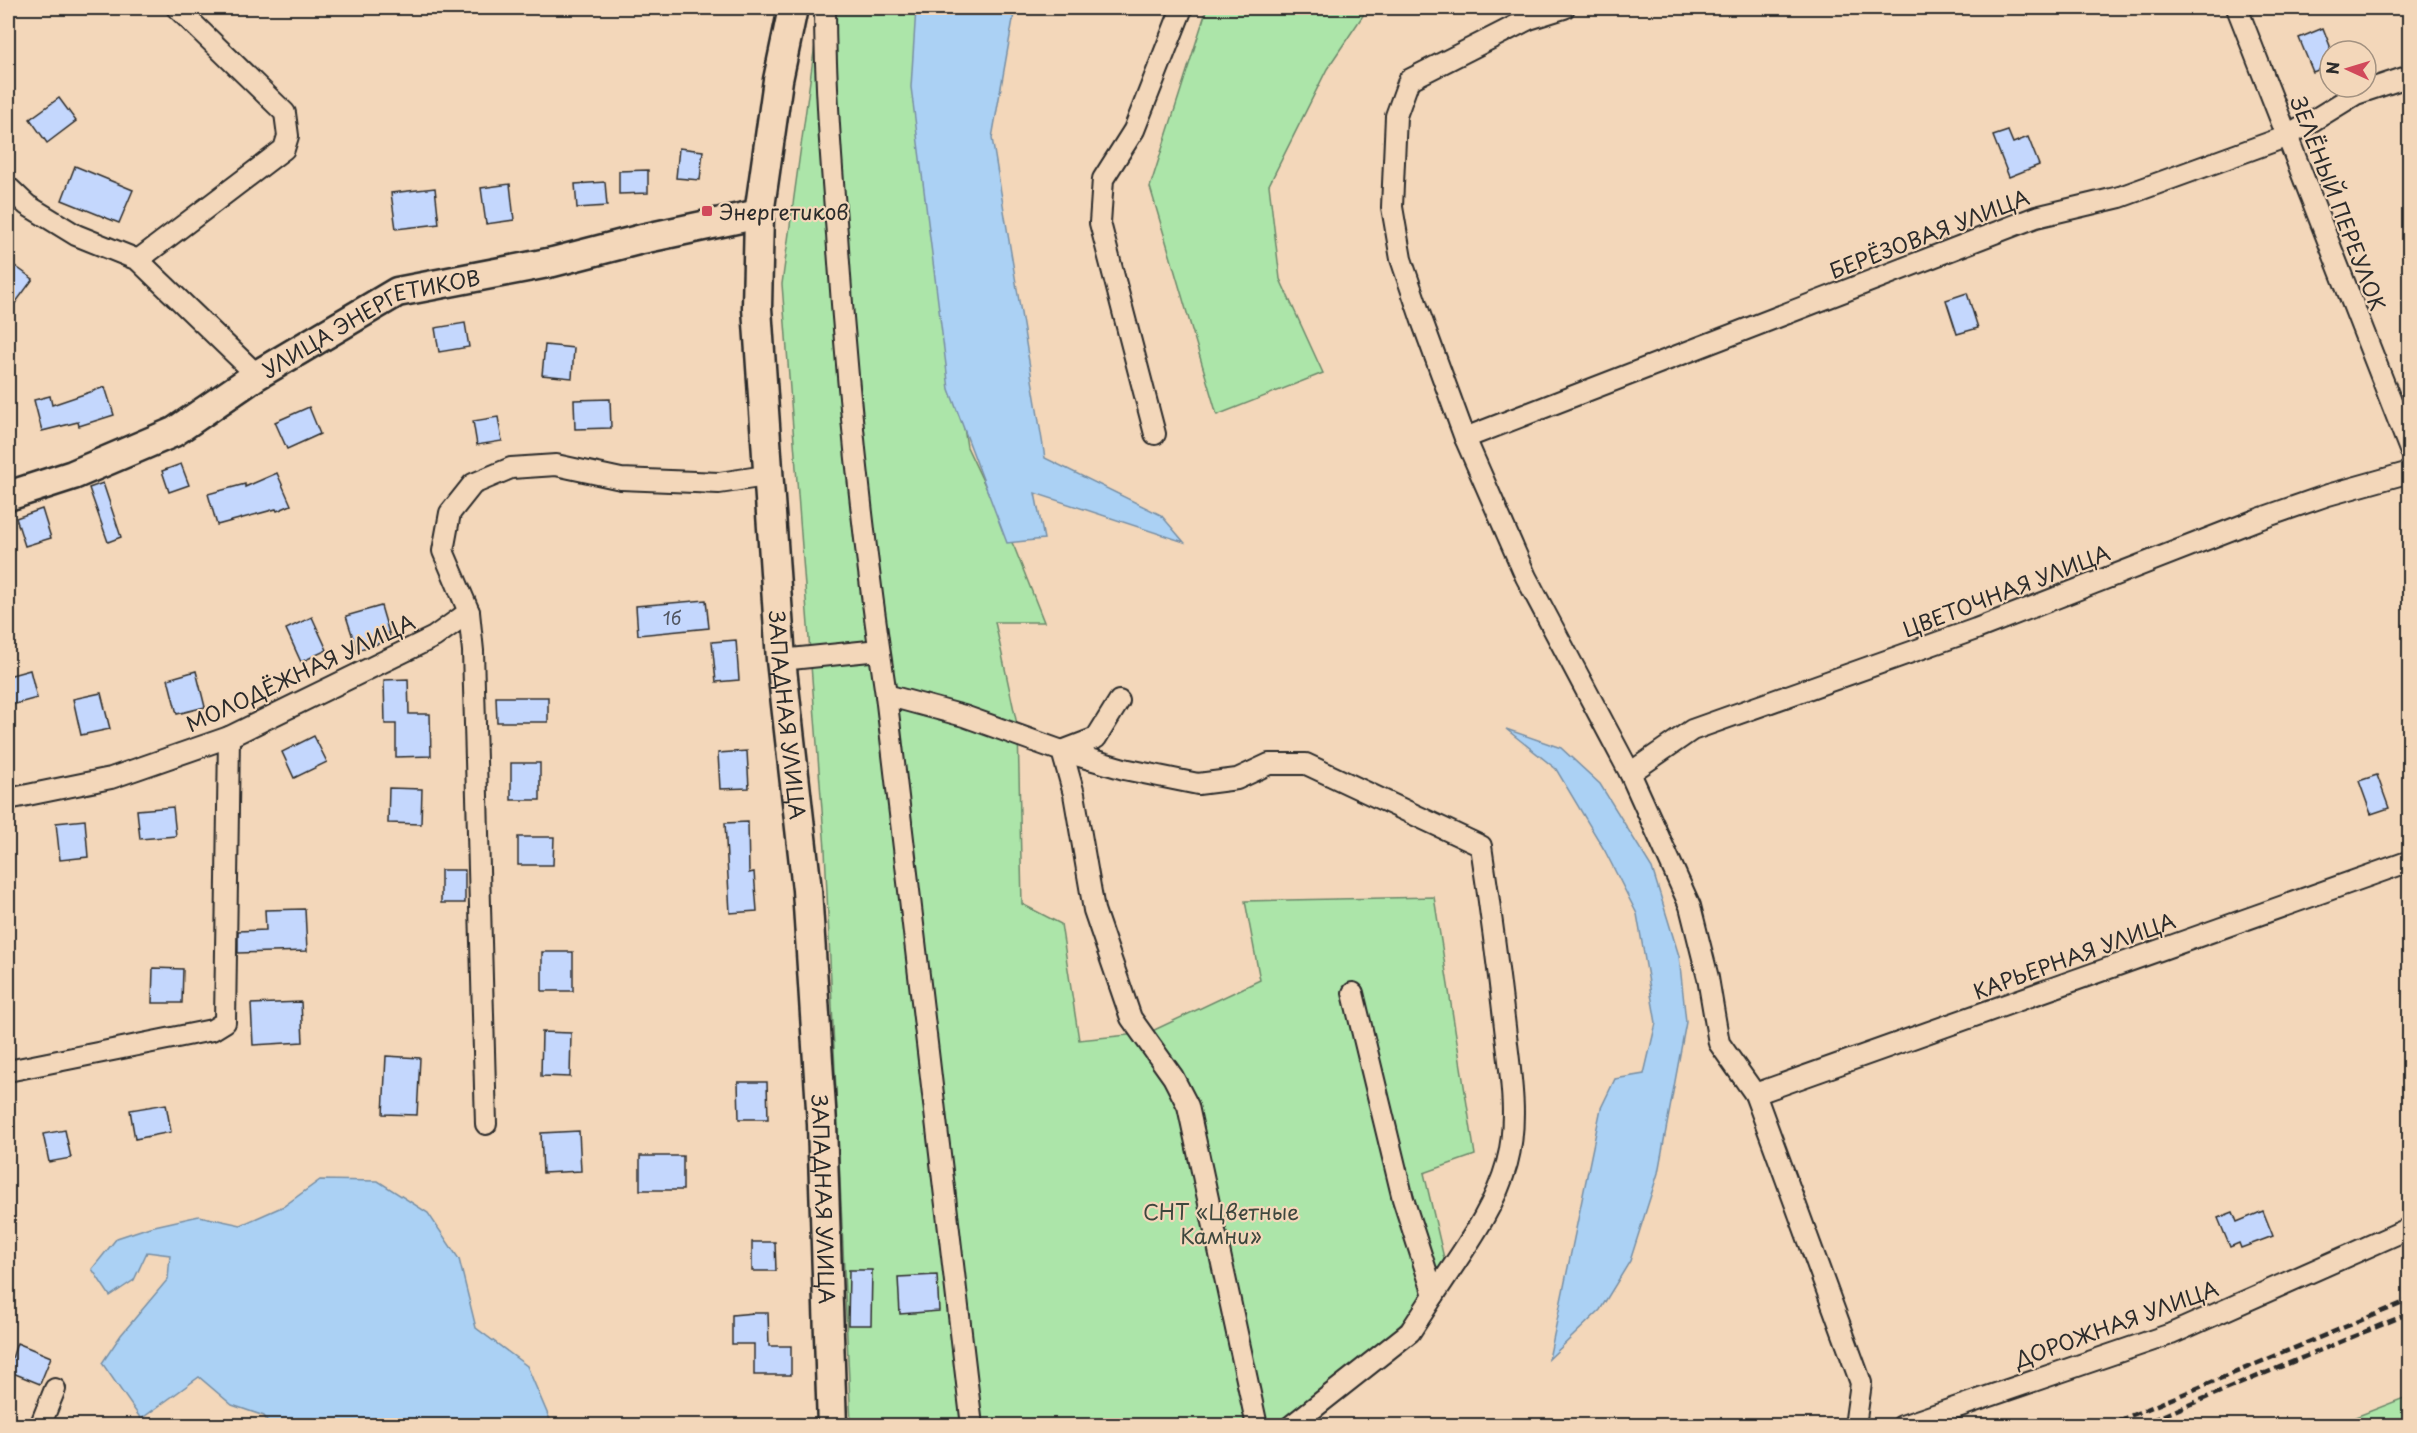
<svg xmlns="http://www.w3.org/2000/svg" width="2417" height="1433" font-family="'Playpen Sans',sans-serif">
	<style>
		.green { fill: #ace5a9; stroke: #6c886a; stroke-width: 1.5 }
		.water { fill: #abd1f4; stroke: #788fa4; stroke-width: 1.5 }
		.building { fill: #c4d7fd; stroke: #2b2b2b; stroke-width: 1.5 }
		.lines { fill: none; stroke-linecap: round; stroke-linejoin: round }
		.street-casing { stroke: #2b2b2b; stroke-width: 24 }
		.secondary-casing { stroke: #2b2b2b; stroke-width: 33 }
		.street { stroke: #f3d7ba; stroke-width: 20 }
		.secondary { stroke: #f3d7ba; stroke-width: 28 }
		.rail { stroke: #2b2b2b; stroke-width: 4.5; stroke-dasharray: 9 4.5; stroke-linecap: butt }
		.poi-dot { fill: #d1495b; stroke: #f3d7ba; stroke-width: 2 }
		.labels { text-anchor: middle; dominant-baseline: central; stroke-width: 4.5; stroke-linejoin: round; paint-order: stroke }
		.number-label { font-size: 18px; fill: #515660 }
		.street-label { font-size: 21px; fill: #2b2b2b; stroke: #f3d7ba }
		.poi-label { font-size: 21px; fill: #2b2b2b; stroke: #f3d7ba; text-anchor: start }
		.park-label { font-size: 21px; fill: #3e473e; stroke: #f3d7ba }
	</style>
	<rect width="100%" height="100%" fill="#f3d7ba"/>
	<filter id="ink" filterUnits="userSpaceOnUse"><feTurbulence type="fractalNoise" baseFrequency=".0167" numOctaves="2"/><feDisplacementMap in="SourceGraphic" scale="12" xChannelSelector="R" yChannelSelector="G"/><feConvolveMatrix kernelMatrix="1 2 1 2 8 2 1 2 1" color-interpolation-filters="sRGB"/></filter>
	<g filter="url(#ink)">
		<g class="green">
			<polygon points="820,8 915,8 932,217 967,447 1015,549 1044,622 995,622 1018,729 1022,904 1061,924 1079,1040 1148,1033 1260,980 1245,901 1434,897 1475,1155 1424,1173 1447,1271 1333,1403 1306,1425 851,1425 825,849 782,284"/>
			<polygon points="1207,8 1368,8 1327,69 1269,185 1280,279 1323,373 1217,415 1150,187"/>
			<polygon points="2409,1396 2409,1425 2335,1425"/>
		</g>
		<g class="water">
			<polygon points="916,8 1015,8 992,138 1045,458 1161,515 1184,542 1035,493 1044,539 1007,543 949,389 911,87"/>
			<polygon points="1506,729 1561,748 1600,784 1652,868 1679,956 1686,1022 1658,1173 1630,1261 1600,1310 1549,1359 1601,1108 1615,1079 1644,1074 1656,1023 1637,914 1605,851 1556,769"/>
			<polygon points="320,1180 378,1181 428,1213 459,1259 476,1328 527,1366 551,1422 566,1425 270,1425 264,1416 232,1405 199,1377 141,1419 102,1363 121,1335 168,1279 170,1255 147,1252 134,1280 110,1296 92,1269 117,1238 150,1227 199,1216 241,1225 284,1206"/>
		</g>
		<g class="building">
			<polygon points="2323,28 2330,46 2330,65 2313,72 2299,38"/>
			<polygon points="59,98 76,121 47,143 30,119"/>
			<polygon points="2008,131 2013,143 2028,137 2039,165 2009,177 1993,136"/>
			<polygon points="679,148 703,151 700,180 676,178"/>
			<polygon points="75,166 133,190 119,223 62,200"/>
			<polygon points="648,170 648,193 619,194 619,171"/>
			<polygon points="605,182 607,206 577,208 575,184"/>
			<polygon points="510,184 514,220 486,224 481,188"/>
			<polygon points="435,188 439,224 396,229 391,193"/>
			<polygon points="8,261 33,279 8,313"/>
			<polygon points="1967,293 1978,328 1957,334 1946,300"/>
			<polygon points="465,323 469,347 439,352 435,328"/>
			<polygon points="545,345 574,348 572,378 542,375"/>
			<polygon points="105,387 114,415 79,426 78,422 42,431 34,400 50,396 52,405"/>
			<polygon points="610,399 611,428 575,429 574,400"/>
			<polygon points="309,407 320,434 287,449 275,422"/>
			<polygon points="498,417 502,441 477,445 473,421"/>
			<polygon points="181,464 189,485 169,492 162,471"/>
			<polygon points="277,473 291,505 277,511 276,509 217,525 208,494 245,484 245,487"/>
			<polygon points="103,483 121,537 108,542 89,488"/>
			<polygon points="42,509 51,538 25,546 16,518"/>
			<polygon points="706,600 709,628 638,635 636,606"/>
			<polygon points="381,606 391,640 357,650 346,616"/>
			<polygon points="312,617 327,650 301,662 286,629"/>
			<polygon points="736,640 739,680 716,682 712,642"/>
			<polygon points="30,670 37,698 8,706 8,676"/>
			<polygon points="196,671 205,707 177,714 168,679"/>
			<polygon points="408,679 409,714 430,714 431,756 396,757 396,724 385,724 384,680"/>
			<polygon points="101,693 110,729 81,735 73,699"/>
			<polygon points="496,697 548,697 548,722 497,722"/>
			<polygon points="314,736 327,762 294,778 282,752"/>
			<polygon points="747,751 749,788 720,789 718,753"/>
			<rect x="511" y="763" width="29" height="37"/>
			<polygon points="2377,775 2389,808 2371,814 2359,781"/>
			<polygon points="389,788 422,789 421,824 388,823"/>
			<polygon points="173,807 176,836 140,839 137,810"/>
			<polygon points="85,820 88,857 60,860 56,823"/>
			<polygon points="748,822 749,873 754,872 757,911 730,913 725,823"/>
			<polygon points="518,837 554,837 553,865 518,865"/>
			<rect x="441" y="870" width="24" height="33"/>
			<polygon points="305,909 307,951 238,953 238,931 266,930 265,910"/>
			<rect x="542" y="952" width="31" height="39"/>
			<polygon points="153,968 183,969 182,1003 152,1003"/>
			<polygon points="301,1002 303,1042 253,1045 251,1004"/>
			<polygon points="542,1032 571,1033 570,1077 541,1076"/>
			<polygon points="386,1056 420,1058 417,1115 383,1114"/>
			<polygon points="738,1082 767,1082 768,1119 739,1119"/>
			<polygon points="166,1104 171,1132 135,1139 130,1110"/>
			<polygon points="65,1130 71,1158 49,1162 43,1134"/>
			<polygon points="579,1131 581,1171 543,1173 541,1133"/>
			<rect x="640" y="1156" width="43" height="34"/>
			<polygon points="2263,1211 2273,1236 2241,1248 2239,1243 2230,1247 2218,1218 2233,1212 2237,1222"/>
			<polygon points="752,1242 775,1242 776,1271 752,1271"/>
			<polygon points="849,1270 872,1270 871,1325 848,1325"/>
			<polygon points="937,1275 939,1311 900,1314 898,1277"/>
			<polygon points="754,1313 768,1313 769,1346 791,1346 791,1375 754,1375 754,1344 732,1344 732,1315"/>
			<polygon points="17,1343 51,1357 40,1384 8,1371"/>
		</g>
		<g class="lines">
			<defs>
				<g id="street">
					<path d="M825 8C825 83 831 159 837 234 847 388 863 542 886 695L972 1426"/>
					<polyline points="1564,8 1529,19 1409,80 1396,116 1392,207 1401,259 1421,318 1465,438 1526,577 1630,773 1690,906 1708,978 1719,1043 1755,1094 1861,1383 1855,1426"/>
					<polyline points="2237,8 2410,450"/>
					<polyline points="8,187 27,205 76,235 138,260 257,375"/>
					<polyline points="138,260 284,149 288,136 285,113 177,8"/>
					<polyline points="1155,434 1100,223 1103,179 1134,130 1182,8"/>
					<polyline points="1465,438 2036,217 2120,197 2288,136 2356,94 2410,76"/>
					<polyline points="781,660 879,650"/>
					<polyline points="886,695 964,716 1062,751 1074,794 1094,910 1131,1018 1173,1077 1188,1106 1257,1426"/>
					<path d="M1119 701 1096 738 1062 751 1124 769 1198 784 1237 779 1269 764H1306L1481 846C1490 906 1498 966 1505 1027 1510 1072 1519 1119 1507 1163 1494 1211 1461 1253 1434 1295"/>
					<polyline points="1630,773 1692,730 1976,629 2256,520 2328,495 2410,472"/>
					<polyline points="8,799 111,778 229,737 434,637 469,612"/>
					<polyline points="8,1071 212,1030 225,1022 229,737"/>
					<polyline points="1755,1094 2410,861"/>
					<polyline points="486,1124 473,651 469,612 443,551 450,513 473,484 511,468 556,465 621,479 719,483 766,476"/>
					<polyline points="40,1426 55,1389"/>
					<polyline points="1291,1426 1410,1332 1434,1295 1403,1199 1353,993"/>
					<polyline points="1902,1426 2171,1334 2410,1228"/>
				</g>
				<g id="secondary">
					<path id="s1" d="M793 8 778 80 759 214 757 308 781 660 807 890 822 1124 832 1426"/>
					<path id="s2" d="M8 496 73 475 174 432 257 375 397 292 553 262 642 239 759 214"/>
				</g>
			</defs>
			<use href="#street" class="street-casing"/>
			<use href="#secondary" class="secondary-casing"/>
			<use href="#street" class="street"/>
			<use href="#secondary" class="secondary"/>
			<g class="rail">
				<polyline points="2106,1426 2410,1300"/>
				<polyline points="2138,1426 2410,1313"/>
			</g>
		</g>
	</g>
	<rect class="poi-dot" x="701" y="205" width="12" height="12" rx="3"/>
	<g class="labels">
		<g class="number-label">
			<text x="672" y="617">1б</text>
		</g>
		<g class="street-label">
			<text transform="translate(2339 203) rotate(69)">ЗЕЛЁНЫЙ ПЕРЕУЛОК</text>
			<text transform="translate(1929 233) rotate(-21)">БЕРЁЗОВАЯ УЛИЦА</text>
			<text stroke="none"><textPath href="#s2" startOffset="406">УЛИЦА ЭНЕРГЕТИКОВ</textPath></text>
			<text transform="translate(2006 590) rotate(-21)">ЦВЕТОЧНАЯ УЛИЦА</text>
			<text transform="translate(300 672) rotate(-25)">МОЛОДЁЖНАЯ УЛИЦА</text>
			<text stroke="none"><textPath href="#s1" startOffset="711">ЗАПАДНАЯ УЛИЦА</textPath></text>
			<text transform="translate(2074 955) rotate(-20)">КАРЬЕРНАЯ УЛИЦА</text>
			<text stroke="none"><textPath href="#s1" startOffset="1197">ЗАПАДНАЯ УЛИЦА</textPath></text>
			<text transform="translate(2116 1323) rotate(-20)">ДОРОЖНАЯ УЛИЦА</text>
		</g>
		<g class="poi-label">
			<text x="719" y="211">Энергетиков</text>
		</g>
		<g class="park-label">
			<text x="1221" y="1211">СНТ «Цветные<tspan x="1221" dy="24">Камни»</tspan></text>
		</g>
	</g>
	<rect width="2417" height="1433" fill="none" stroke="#f3d7ba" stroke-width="30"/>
	<rect x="15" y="15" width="2387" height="1403" fill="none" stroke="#2b2b2b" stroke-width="2" filter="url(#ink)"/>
	<g transform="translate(2348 69) rotate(274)"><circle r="28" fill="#f3d7ba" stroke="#a39281" stroke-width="1.5"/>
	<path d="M0-4.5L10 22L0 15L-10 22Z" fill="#d1495b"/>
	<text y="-9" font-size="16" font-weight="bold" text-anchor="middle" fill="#2b2b2b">N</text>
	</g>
</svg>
